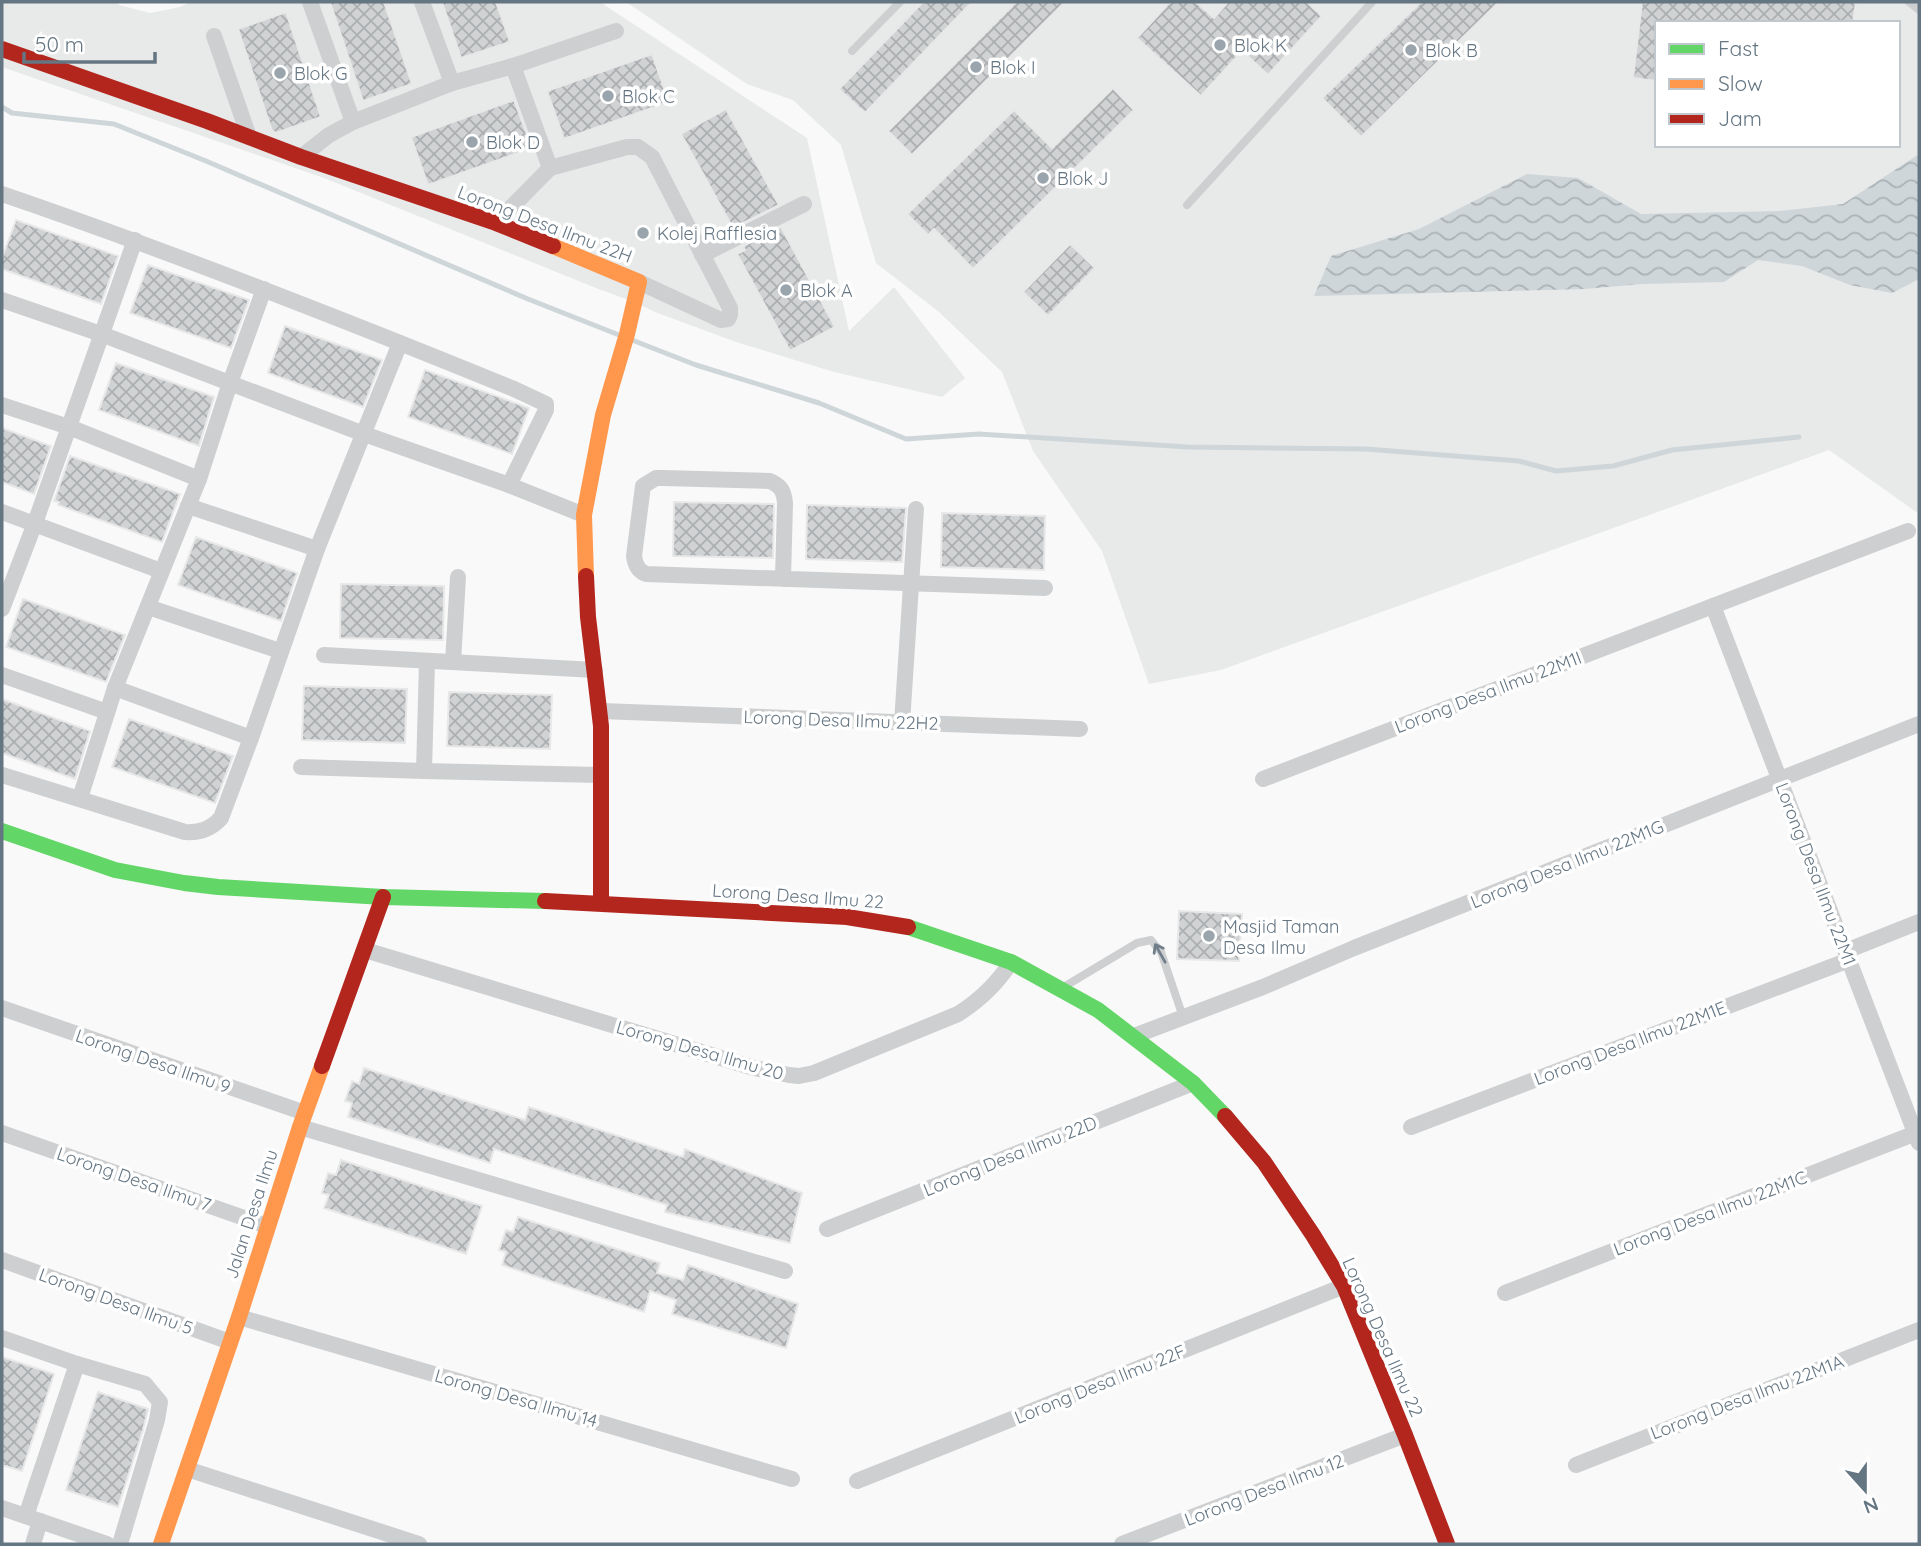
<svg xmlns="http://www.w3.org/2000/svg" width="1921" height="1546" font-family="Quicksand,sans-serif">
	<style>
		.built { fill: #e8e9e9; fill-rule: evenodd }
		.water { fill: url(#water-waves) }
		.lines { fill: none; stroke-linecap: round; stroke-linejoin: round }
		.stream { stroke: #ced6d9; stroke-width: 5 }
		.building { fill: url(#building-cross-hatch); stroke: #e8e8e8; stroke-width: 2 }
		.lane { stroke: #cecfd0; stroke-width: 8 }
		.street { stroke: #cecfd0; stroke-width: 16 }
		.fast { stroke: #63d668; stroke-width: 16 }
		.slow { stroke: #ff974d; stroke-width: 16 }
		.jam { stroke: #b3261e; stroke-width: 16 }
		.oneway { stroke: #707f8b }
		.poi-dot { fill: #99a4ac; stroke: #fff; stroke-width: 2.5 }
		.labels { text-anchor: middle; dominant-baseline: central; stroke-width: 7; stroke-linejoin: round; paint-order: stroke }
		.poi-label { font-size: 18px; fill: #657683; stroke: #fff; text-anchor: start }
		.street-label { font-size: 18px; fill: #657683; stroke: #fff }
	</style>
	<defs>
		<pattern id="water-waves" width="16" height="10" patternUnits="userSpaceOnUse" patternTransform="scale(1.75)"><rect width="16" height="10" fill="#ced6d9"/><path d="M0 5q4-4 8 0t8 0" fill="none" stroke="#abb2b5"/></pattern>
		<pattern id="building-cross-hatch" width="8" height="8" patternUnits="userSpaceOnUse" patternTransform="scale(1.75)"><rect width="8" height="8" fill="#d0d2d3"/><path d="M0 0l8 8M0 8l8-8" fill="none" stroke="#acafb1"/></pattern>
	</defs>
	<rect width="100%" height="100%" fill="#f9f9f9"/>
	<g class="built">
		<polygon points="2,2 117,2 119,5 150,13 180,7 191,2 600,2 807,138 849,331 894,287 965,378 942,397 834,372 736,342 655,312 634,302 596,288 324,178 2,67"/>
		<path d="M626 2H1919V514L1829 450 1221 670 1149 684 1102 551 1033 451 1002 372 939 312 876 263 841 145 793 100 747 84ZM1657 23H1898V145H1657Z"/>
	</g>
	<polygon class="water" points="1919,154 1919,279 1892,293 1850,285 1802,266 1758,260 1724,282 1642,284 1585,289 1314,296 1331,256 1419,229 1527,174 1578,178 1641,214 1780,211 1843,204"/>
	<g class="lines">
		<g class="stream">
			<polyline points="2,107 12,113 114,124 206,161 528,299 619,335"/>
			<polyline points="632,340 696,365 819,403 906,439 979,434 1188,447 1366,449 1519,461 1556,471 1613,466 1672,450 1799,437"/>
		</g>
	</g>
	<g class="building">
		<polygon points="330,2 384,2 412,84 363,101"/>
		<polygon points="442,2 496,2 510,42 461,58"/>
		<polygon points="923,2 972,2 865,113 839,89"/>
		<polygon points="1016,2 1065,2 912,155 888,131"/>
		<polygon points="1170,2 1196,2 1214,18 1228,2 1307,2 1322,16 1268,75 1242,51 1201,96 1137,38"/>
		<polygon points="1421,2 1499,2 1361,137 1322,98"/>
		<polygon points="1642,2 1856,2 1853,23 1657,23 1657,81 1633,78"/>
		<polygon points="286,12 321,117 276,133 272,131 238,29"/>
		<polygon points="652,54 669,102 564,139 547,91"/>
		<polygon points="1113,88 1134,110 973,269 934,229 928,235 907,214 1014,110 1052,148"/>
		<polygon points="514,100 532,148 428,185 411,137"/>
		<polygon points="726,109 779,205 733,228 681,134"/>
		<polygon points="16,220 118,256 101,304 2,269 2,258"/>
		<polygon points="781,227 835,327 790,351 737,254 745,250 743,246"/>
		<polygon points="1070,244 1095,268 1048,316 1023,292"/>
		<polygon points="148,265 249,300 231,348 130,313"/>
		<polygon points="285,326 382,360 363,407 268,373"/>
		<polygon points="116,363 214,397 199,446 99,410"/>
		<polygon points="425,370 529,408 512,454 408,417"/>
		<polygon points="2,428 51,446 34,494 2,482"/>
		<polygon points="70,456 180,494 162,542 58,505 59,502 54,501"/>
		<polygon points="674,502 774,504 773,558 673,556"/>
		<polygon points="807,505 906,508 902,562 806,559"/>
		<polygon points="942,513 1045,516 1044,570 941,567"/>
		<polygon points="196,537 297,573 281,621 178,585"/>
		<polygon points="341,584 444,586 443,640 340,638"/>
		<polygon points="23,599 125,635 106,682 6,647"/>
		<polygon points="304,686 407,689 405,743 302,740"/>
		<polygon points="449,692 552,695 550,749 447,746"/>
		<polygon points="2,699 90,731 75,779 2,753"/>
		<polygon points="129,719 233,756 215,803 112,767"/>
		<polygon points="1179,911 1242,914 1239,961 1177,959"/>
		<polygon points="364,1068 525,1120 529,1107 683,1157 685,1149 802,1193 790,1243 665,1212 667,1205 494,1149 490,1163 348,1117 352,1103 345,1101 352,1081 359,1084"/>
		<polygon points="341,1160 482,1206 466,1254 324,1208 329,1195 322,1193 328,1173 336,1175"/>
		<polygon points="518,1217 660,1263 657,1273 683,1280 688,1265 798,1304 786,1348 672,1314 676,1300 650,1291 644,1312 502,1265 506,1252 499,1250 506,1230 513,1232"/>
		<polygon points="2,1357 54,1374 22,1471 2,1465"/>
		<polygon points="98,1392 148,1409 143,1430 118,1507 66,1490"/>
	</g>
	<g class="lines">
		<g class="lane">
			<polyline points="1909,2 1919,10"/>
			<polyline points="852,51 900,2"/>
			<polyline points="1187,205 1372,2"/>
			<polyline points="1062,988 1137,943 1151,940 1161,952 1183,1017"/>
		</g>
		<g class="street">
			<polyline points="310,2 353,122"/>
			<polyline points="422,2 452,83"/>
			<polyline points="214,36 249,137"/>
			<polyline points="513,66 550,168"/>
			<polyline points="301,157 329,135 353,122 452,83 513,66 616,31"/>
			<path d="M2 194C175 253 345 320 514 389L546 404V410L509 485"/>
			<polyline points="496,223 550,168 627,147 638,147 652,157 730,308 730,315 728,319 721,320 639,282"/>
			<polyline points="702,255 804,204"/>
			<polyline points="2,300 101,334 364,434 509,485 584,515"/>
			<polyline points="2,405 69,427 199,479 230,383 264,289"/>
			<polyline points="188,506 317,549"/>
			<polyline points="2,512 161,571"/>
			<path d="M783 579 785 503C784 491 781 486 770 481L663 478H656L643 486 634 556C635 564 638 571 646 574L1045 588"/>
			<polyline points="1713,606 1919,1143"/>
			<polyline points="148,607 280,651"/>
			<polyline points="2,609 35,523 135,240"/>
			<polyline points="324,655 595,670"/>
			<polyline points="453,662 458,577"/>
			<polyline points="2,675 107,712"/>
			<polyline points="115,688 251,738"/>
			<polyline points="601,711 1080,729"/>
			<polyline points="902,723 916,509"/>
			<polyline points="301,767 424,771 427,662"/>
			<polyline points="424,771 601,775"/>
			<path d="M2 775 185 832C200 833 211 829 221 818L251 738 317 549 400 343"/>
			<polyline points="1263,779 1908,531"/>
			<polyline points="80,798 115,688 199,479"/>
			<path d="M365 950 754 1068 789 1075 799 1076 814 1073 958 1014C980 1000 997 984 1011 962"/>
			<polyline points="1846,951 1919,922"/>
			<polyline points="2,1008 305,1113"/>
			<polyline points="1134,1036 1263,987 1354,948 1919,724"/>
			<polyline points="300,1127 785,1271"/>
			<polyline points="1411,1127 1849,960"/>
			<polyline points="2,1133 267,1226"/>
			<polyline points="827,1229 1193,1083"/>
			<polyline points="2,1260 230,1342"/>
			<polyline points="1505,1293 1916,1133"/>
			<polyline points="239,1317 792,1479"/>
			<polyline points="2,1338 77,1364 145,1384 160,1402 157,1420 120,1544"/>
			<polyline points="1576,1465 1919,1330"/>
			<polyline points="187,1469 419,1544"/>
			<polyline points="857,1481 1344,1286"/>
			<polyline points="2,1508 107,1544"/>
			<polyline points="26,1516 77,1364"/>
			<polyline points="33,1544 40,1521"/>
			<polyline points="1122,1544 1405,1435"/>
		</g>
		<g class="fast">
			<polyline points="2,831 115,870 184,883 218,887 383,897 545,901"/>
			<polyline points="908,927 1011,962 1098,1010 1193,1083 1225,1116"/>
		</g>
		<g class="slow">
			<polyline points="553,246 639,282 627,334 603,415 584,515 586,576"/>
			<polyline points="161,1544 239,1317 300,1127 322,1066"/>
		</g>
		<g class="jam">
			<polyline points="2,49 207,121 301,157 496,223 553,246"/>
			<polyline points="586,576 588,617 601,726 601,903"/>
			<polyline points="545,901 847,917 908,927"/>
			<polyline points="322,1066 383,897"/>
			<polyline points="1225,1116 1264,1162 1313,1235 1344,1286 1405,1435 1447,1544"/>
		</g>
	</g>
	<defs><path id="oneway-shaft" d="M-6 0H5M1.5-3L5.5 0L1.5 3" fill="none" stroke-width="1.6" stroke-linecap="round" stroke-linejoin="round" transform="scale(1.75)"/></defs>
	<use class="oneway" href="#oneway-shaft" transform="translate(1160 953) rotate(-119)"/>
	<g class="poi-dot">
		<circle cx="1220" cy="45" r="7"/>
		<circle cx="1411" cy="50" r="7"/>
		<circle cx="976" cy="67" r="7"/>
		<circle cx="280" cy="73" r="7"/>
		<circle cx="608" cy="96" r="7"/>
		<circle cx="472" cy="142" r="7"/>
		<circle cx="1043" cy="178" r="7"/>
		<circle cx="643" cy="233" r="7"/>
		<circle cx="786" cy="290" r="7"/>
		<circle cx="1209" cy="936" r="7"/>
	</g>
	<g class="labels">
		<g class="poi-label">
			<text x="1234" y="45">Blok K</text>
			<text x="1425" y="50">Blok B</text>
			<text x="990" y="67">Blok I</text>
			<text x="294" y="73">Blok G</text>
			<text x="622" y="96">Blok C</text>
			<text x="486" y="142">Blok D</text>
			<text x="1057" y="178">Blok J</text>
			<text x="657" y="233">Kolej Rafflesia</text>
			<text x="800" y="290">Blok A</text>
			<text x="1223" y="926">Masjid Taman<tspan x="1223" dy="21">Desa Ilmu</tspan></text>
		</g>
		<g class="street-label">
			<text transform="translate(545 224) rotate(21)">Lorong Desa Ilmu 22H</text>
			<text transform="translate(1488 692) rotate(-21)">Lorong Desa Ilmu 22M1I</text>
			<text transform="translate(841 720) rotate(2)">Lorong Desa Ilmu 22H2</text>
			<text transform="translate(1567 864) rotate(-22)">Lorong Desa Ilmu 22M1G</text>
			<text transform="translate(1816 874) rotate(69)">Lorong Desa Ilmu 22M1</text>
			<text transform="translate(798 896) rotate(4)">Lorong Desa Ilmu 22</text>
			<text transform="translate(1630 1043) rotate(-21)">Lorong Desa Ilmu 22M1E</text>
			<text transform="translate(700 1050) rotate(16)">Lorong Desa Ilmu 20</text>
			<text transform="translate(153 1061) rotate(19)">Lorong Desa Ilmu 9</text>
			<text transform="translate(1010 1156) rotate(-22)">Lorong Desa Ilmu 22D</text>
			<text transform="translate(134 1179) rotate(19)">Lorong Desa Ilmu 7</text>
			<text transform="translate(1710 1213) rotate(-21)">Lorong Desa Ilmu 22M1C</text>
			<text transform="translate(251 1214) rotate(-72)">Jalan Desa Ilmu</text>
			<text transform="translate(116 1301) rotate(20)">Lorong Desa Ilmu 5</text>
			<text transform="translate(1383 1337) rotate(66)">Lorong Desa Ilmu 22</text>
			<text transform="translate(1100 1384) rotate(-22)">Lorong Desa Ilmu 22F</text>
			<text transform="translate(1747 1397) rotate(-21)">Lorong Desa Ilmu 22M1A</text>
			<text transform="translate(516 1398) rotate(16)">Lorong Desa Ilmu 14</text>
			<text transform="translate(1264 1490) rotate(-21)">Lorong Desa Ilmu 12</text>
		</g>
	</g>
	<rect width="1921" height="1546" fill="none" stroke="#657683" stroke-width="7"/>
	<rect x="1655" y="21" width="245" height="126" fill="#ffffff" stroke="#c1c8cd" stroke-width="2"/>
	<rect x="1669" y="44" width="35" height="10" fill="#63d668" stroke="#c1c8cd" stroke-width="2"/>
	<text x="1718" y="56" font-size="21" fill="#657683">Fast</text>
	<rect x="1669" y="79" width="35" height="10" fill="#ff974d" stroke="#c1c8cd" stroke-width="2"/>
	<text x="1718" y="91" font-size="21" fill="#657683">Slow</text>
	<rect x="1669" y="114" width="35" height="10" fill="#b3261e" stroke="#c1c8cd" stroke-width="2"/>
	<text x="1718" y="126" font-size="21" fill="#657683">Jam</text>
	<g transform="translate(1865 1490) rotate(159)" stroke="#ffffff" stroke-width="5" paint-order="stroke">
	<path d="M0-5L12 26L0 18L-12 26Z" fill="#657683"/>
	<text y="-10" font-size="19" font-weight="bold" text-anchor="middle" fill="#657683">N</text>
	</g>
	<path d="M24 52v10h131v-10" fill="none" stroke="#657683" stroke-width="3.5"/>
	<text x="35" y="52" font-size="21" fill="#657683" stroke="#ffffff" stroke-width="5" paint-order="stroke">50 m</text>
</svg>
